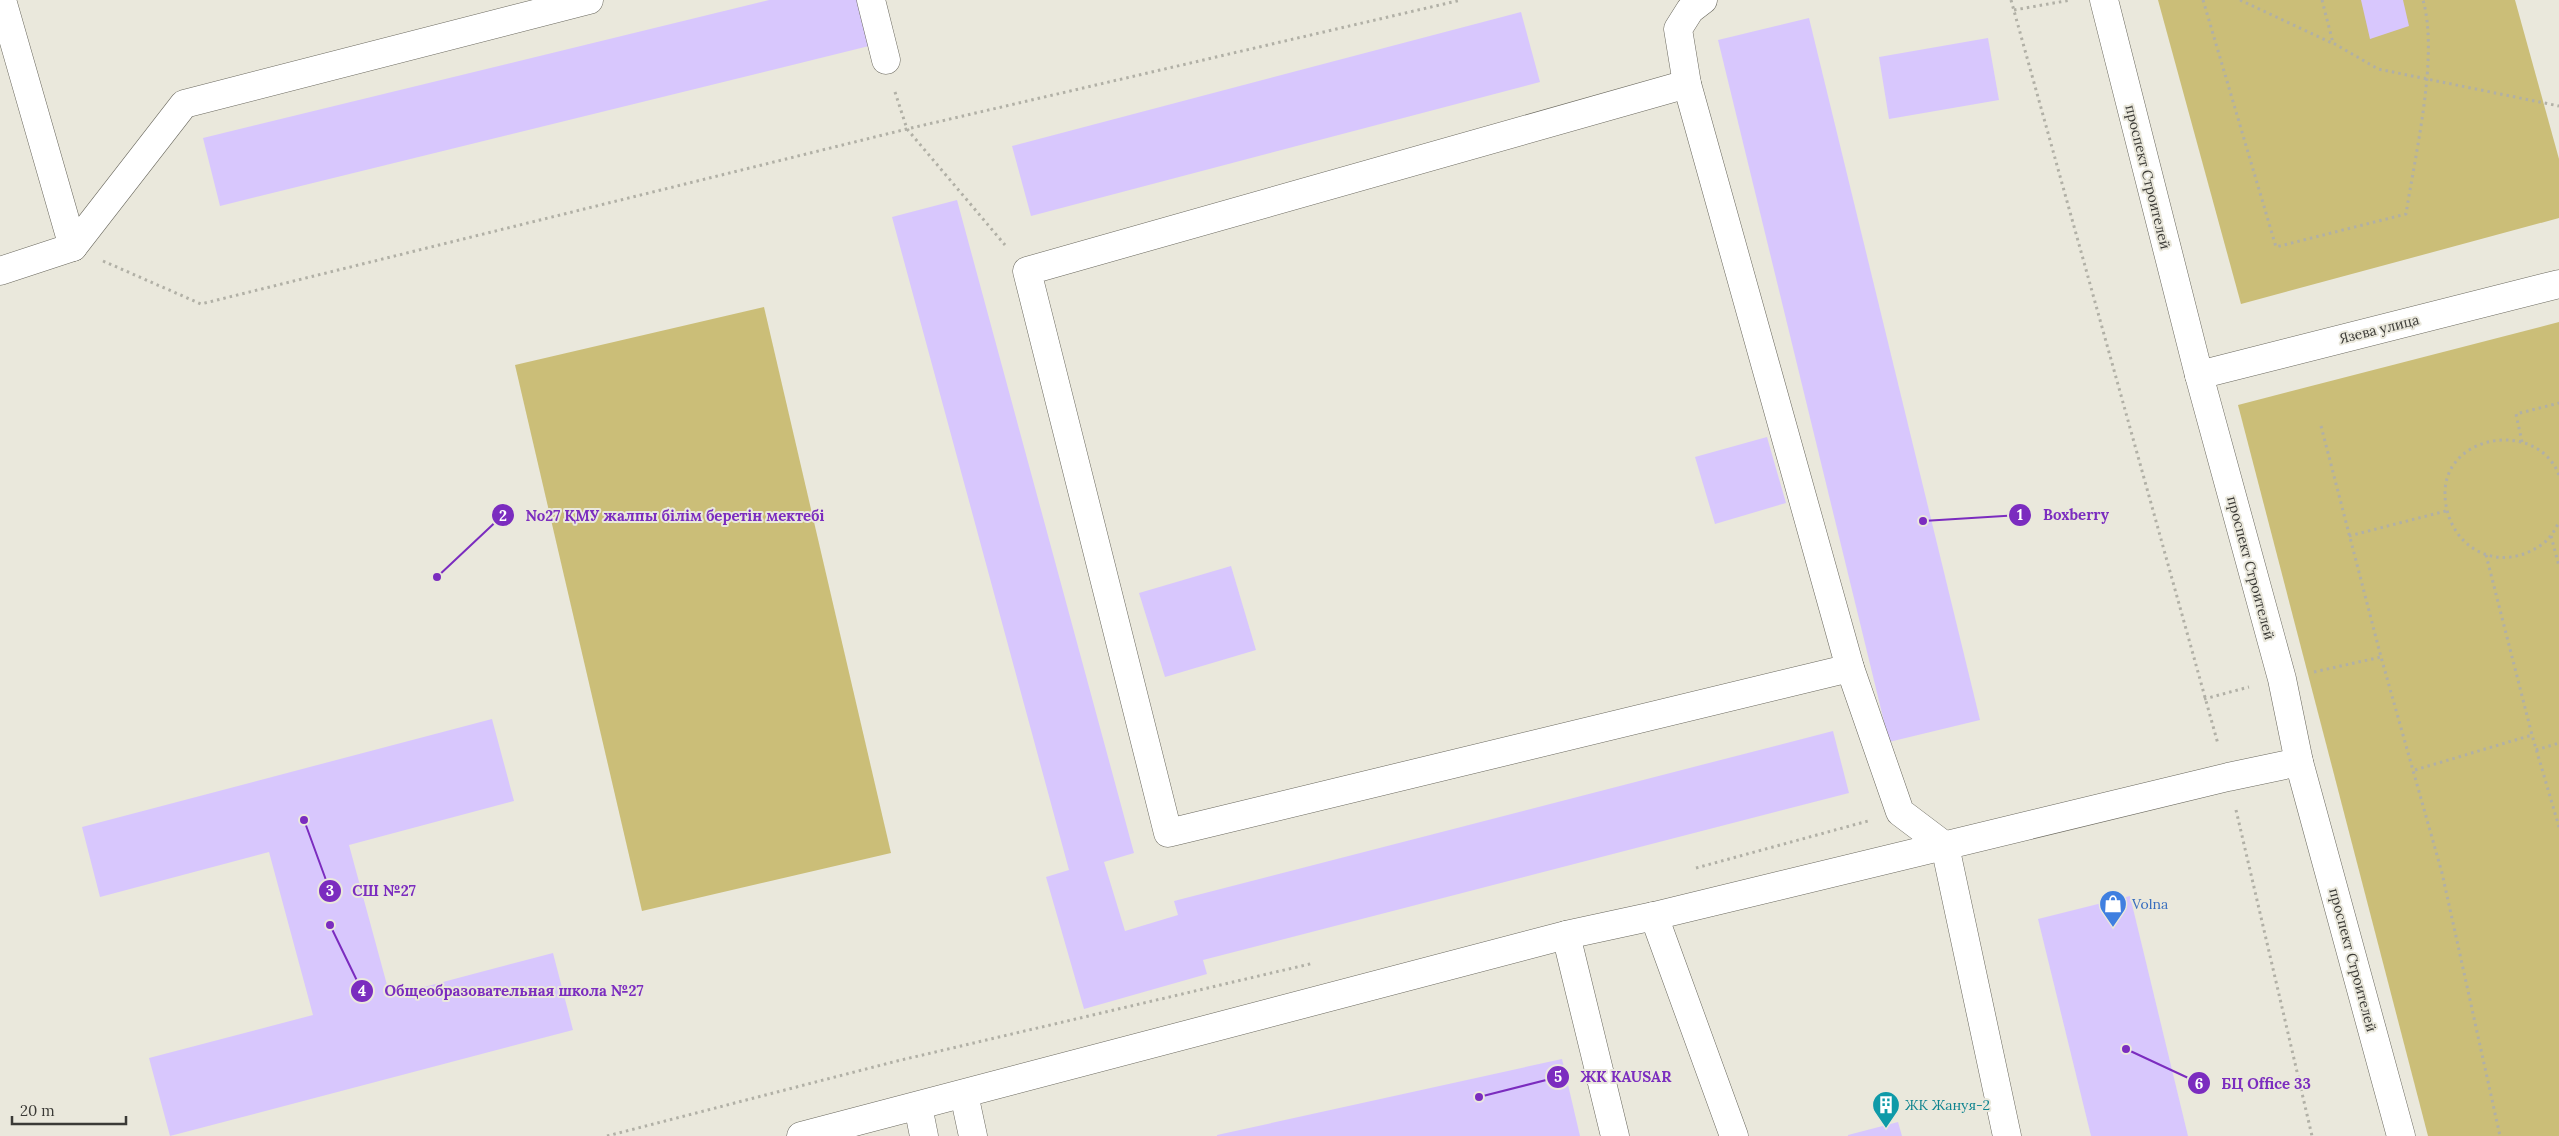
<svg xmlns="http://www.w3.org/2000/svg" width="2559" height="1136" font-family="Lora,serif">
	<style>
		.green { fill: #cbbe78 }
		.building { fill: #d8c7fd }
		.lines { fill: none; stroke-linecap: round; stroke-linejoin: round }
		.minor-casing { stroke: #69675d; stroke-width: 29 }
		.major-casing { stroke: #69675d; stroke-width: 29 }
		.path { stroke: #b1b0a6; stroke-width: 3; stroke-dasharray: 2.5 4; stroke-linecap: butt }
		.minor { stroke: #fff; stroke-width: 28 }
		.major { stroke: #fff; stroke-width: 28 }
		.labels { text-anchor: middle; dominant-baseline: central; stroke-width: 4; stroke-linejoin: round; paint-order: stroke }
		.street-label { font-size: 14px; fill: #3b3a36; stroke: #eae8dc }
		.shop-label { font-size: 14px; fill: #366cbe; stroke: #eae8dc; text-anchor: start }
		.culture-label { font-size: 14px; fill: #0d838f; stroke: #eae8dc; text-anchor: start }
		.leader { fill: none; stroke: #7b2cbf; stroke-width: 2 }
		.callout-dot { fill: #7b2cbf; stroke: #eae8dc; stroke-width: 2 }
		.mark-label { font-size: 15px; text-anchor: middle; font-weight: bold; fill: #fff }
		.callout-label { font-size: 15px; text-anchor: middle; font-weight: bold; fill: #7b2cbf; stroke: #eae8dc; stroke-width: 4; stroke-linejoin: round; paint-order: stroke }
	</style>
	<rect width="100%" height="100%" fill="#eae8dc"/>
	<g class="green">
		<polygon points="2158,0 2515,0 2559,159 2559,218 2241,304"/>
		<polygon points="764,307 891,853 642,911 515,365"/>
		<polygon points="2559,322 2559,1136 2428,1136 2238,405"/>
	</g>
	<g class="building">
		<polygon points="769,0 858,0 869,46 220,206 203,138"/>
		<polygon points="2361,0 2403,0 2409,26 2370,39"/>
		<polygon points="1521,12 1540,82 1031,216 1012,146"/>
		<polygon points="1809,18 1980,720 1889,742 1718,40"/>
		<polygon points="1988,38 1999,100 1889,119 1879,57"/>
		<polygon points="957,200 1134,853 1104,862 1125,931 1178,915 1174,901 1833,731 1849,793 1203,960 1207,974 1084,1009 1046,877 1069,870 892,217"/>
		<polygon points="1767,437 1786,503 1715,524 1695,457"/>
		<polygon points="1231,566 1256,650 1165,677 1139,593"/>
		<polygon points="492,719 514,801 349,845 390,996 553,953 573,1030 170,1136 149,1058 313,1015 269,852 100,897 82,827"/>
		<polygon points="2130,896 2188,1136 2091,1136 2038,919"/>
		<polygon points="1562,1059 1580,1136 1217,1136 1217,1135"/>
		<polygon points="1898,1122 1902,1136 1848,1136 1848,1135"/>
	</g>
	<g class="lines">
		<defs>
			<g id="minor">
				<polyline points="871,0 886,60"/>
				<polyline points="1703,0 1690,10 1678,29 1687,84 1850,668 1900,812 1945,846 2007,1136"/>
				<polyline points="1687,84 1027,271 1168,833 1850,668"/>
				<polyline points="73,247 184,104 589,0"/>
				<polyline points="0,271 73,247 2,0"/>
				<polyline points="2199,375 2559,284"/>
				<polyline points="1654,916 1734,1136"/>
				<polyline points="1566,935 1615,1136"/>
				<polyline points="964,1094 973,1136"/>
				<polyline points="918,1106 924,1136"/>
				<polyline points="801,1136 1566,935 1654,916 2228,777 2299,762"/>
			</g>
			<polyline id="major" points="2104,0 2199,375 2282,679 2299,762 2401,1136"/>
		</defs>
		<use href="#minor" class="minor-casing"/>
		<use href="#major" class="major-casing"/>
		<g class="path">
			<polyline points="2011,0 2218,744"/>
			<path d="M2203 0 2276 247 2406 214C2415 155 2439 56 2423 0"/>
			<polyline points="2240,0 2332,43"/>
			<polyline points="2322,0 2333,43 2378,69 2559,106"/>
			<polyline points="2014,10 2071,0"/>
			<polyline points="895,92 907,129 1005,245"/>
			<polyline points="103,261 201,304 907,129 1461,0"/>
			<polyline points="2321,426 2381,657 2442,873 2500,1136"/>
			<polyline points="2522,442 2516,414 2559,403"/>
			<path d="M2559 475C2537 419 2445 434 2445 493 2445 543 2493 575 2538 547 2547 542 2555 532 2559 521"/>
			<polyline points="2349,536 2446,511"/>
			<polyline points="2551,536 2559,566"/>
			<polyline points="2486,555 2532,735 2559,827"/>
			<polyline points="2314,672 2381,657"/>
			<polyline points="2204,699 2249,687"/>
			<polyline points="2536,750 2559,743"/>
			<polyline points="2415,770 2532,735"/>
			<polyline points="2236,810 2312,1136"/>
			<polyline points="1696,868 1868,821"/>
			<polyline points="607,1136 897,1061 1314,963"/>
		</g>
		<use href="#minor" class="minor"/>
		<use href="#major" class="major"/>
	</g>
	<defs>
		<symbol id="shop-pin" viewBox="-11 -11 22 30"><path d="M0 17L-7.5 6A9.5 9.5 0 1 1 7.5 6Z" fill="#3f7fe0" stroke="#eae8dc"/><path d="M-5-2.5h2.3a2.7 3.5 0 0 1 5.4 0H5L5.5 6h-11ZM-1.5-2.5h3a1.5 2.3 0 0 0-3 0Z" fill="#fff"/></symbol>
		<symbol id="building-pin" viewBox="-11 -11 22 30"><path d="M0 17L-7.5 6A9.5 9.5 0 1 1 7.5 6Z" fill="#0f9aa8" stroke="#eae8dc"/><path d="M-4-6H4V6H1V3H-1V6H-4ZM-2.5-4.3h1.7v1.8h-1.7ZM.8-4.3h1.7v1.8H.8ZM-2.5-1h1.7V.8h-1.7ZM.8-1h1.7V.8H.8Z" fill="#fff"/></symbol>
	</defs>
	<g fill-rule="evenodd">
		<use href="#shop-pin" x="2097" y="888" width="32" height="43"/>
		<use href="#building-pin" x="1870" y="1089" width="32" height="43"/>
	</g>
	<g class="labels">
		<g class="street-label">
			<text transform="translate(2148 177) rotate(76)">проспект Строителей</text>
			<text transform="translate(2379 329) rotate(-14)">Язева улица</text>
			<text transform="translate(2251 568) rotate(75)">проспект Строителей</text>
			<text transform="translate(2353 960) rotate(75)">проспект Строителей</text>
		</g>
		<g class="shop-label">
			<text x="2132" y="904">Volna</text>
		</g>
		<g class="culture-label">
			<text x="1905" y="1105">ЖК Жануя-2</text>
		</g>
	</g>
	<path class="leader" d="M1923 521L2020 515M437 577L503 515M304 820L330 891M330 925L362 991M1479 1097L1558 1077M2126 1049L2199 1083"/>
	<g class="callout-dot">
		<circle cx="1923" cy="521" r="5"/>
		<circle cx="437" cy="577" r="5"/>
		<circle cx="304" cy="820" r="5"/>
		<circle cx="330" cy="925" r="5"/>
		<circle cx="1479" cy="1097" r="5"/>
		<circle cx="2126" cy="1049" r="5"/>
		<circle cx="2020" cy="515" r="12"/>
		<circle cx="503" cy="515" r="12"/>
		<circle cx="330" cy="891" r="12"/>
		<circle cx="362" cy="991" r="12"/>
		<circle cx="1558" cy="1077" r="12"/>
		<circle cx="2199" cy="1083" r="12"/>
	</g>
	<g class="mark-label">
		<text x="2020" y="520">1</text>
		<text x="503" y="521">2</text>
		<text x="330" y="896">3</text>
		<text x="362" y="996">4</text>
		<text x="1558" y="1082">5</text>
		<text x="2199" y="1089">6</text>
	</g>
	<g class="callout-label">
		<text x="2076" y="520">Boxberry</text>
		<text x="675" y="521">No27 ҚМУ жалпы білім беретін мектебі</text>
		<text x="384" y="896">СШ №27</text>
		<text x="514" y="996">Общеобразовательная школа №27</text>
		<text x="1626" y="1082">ЖК KAUSAR</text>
		<text x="2266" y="1089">БЦ Office 33</text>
	</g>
	<path d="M12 1116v8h114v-8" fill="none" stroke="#3b3a36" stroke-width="2.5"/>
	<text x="20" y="1116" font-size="15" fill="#3b3a36" stroke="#eae8dc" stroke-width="4" paint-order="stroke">20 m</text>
</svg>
